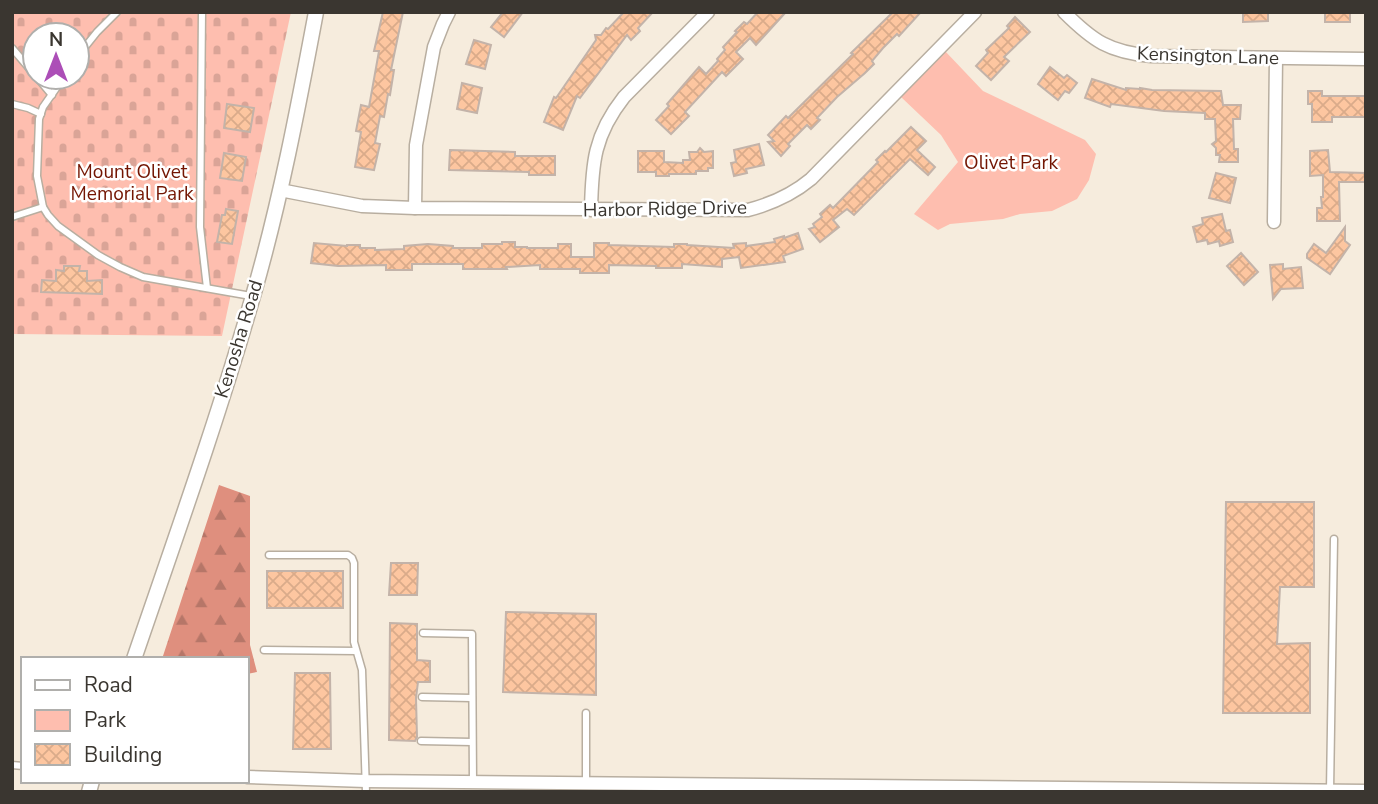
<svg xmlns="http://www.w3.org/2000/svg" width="1378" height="804" font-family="'Nunito Sans',sans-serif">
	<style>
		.green { fill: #febeaf }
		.forest { fill: url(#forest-firs) }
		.cemetery { fill: url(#cemetery-stones); fill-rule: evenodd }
		.building { fill: url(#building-cross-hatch); stroke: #c3b3a9; stroke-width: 2 }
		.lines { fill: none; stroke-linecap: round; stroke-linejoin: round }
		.service-casing { stroke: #b8aea0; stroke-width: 9 }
		.minor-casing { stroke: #b8aea0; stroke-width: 15 }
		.tertiary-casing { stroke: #b8aea0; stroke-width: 17 }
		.service { stroke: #fff; stroke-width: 6 }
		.minor { stroke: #fff; stroke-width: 12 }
		.tertiary { stroke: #fff; stroke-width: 14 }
		.labels { text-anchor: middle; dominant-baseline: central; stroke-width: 5; stroke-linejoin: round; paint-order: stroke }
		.street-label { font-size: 19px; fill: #3a3630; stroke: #fff }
		.park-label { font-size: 19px; fill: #731502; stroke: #fff }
	</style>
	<defs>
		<pattern id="forest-firs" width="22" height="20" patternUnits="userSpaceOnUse" patternTransform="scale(1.75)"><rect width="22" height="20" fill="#df8f7e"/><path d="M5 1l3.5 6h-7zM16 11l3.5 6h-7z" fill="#b67668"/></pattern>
		<pattern id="cemetery-stones" width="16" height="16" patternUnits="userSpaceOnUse" patternTransform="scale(1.75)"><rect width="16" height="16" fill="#febeaf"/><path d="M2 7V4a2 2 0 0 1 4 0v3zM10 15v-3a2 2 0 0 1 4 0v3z" fill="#daa497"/></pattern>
		<pattern id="building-cross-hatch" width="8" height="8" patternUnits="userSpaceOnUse" patternTransform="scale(1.75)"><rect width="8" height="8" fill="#fdc6a0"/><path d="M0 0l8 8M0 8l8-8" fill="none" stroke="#daab8a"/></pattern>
	</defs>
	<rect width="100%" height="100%" fill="#f6ecdd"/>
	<polygon class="green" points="945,51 983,91 1085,140 1096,154 1089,180 1077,199 1052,211 1020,214 1003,219 950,224 938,230 914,214 958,162 941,135 901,97"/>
	<polygon class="forest" points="219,485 250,496 250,645 257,672 247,674 247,659 162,659"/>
	<path class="cemetery" d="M12 12H291L222 336 12 334ZM35 35H77V77H35Z"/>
	<g class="building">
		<polygon points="383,12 403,12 391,70 394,70 390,95 388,94 384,117 380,116 375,143 380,144 374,170 355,167 361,132 356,131 361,105 369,107 379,51 374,51"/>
		<polygon points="503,12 523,12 504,37 491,27"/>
		<polygon points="624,12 653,12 638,28 640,31 631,40 627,35 580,98 577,96 563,130 544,122 554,97 556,98 596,40 595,35 601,35 606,28 608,29"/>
		<polygon points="758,12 786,12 756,45 750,38 736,52 743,59 726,76 722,72 685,112 689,116 671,134 656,120 669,106 667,104 699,67 706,74 718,61 717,59 725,50 723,47 737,32 735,31 744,22 747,24"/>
		<polygon points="893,12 921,12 899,36 897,34 883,48 872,61 874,64 865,73 837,97 817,118 820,120 811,129 807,125 788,144 790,146 781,156 768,142 774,141 768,135 786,116 788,118 853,54 851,53"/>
		<polygon points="1243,12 1268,12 1268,21 1243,22"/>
		<rect x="1325" y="12" width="25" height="10"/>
		<polygon points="1015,17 1030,32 1004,57 1009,61 991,80 976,66 988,53 986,50 1009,28 1007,26"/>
		<polygon points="474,40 491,45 485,69 466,64"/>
		<polygon points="1050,67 1064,78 1067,75 1077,83 1069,93 1065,91 1058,100 1038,84"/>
		<polygon points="1092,79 1126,90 1126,88 1140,89 1140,88 1152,90 1221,91 1223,105 1241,105 1240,119 1233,119 1234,149 1238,149 1238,162 1219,162 1220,155 1216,155 1216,148 1212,144 1216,141 1215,119 1205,119 1205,113 1164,111 1111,104 1110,107 1085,98"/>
		<polygon points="462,83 482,88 477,113 457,109"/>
		<polygon points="1308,91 1322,91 1322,96 1366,96 1366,117 1332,117 1332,122 1312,122 1312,104 1308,104"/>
		<polygon points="227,104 254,108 250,132 224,128"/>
		<polygon points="911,127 926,141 917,150 935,167 928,175 910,159 854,215 847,209 833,220 839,227 820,242 809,229 815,227 813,224 822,217 820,214 830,205 833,208 878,162 876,160 885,151 886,152"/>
		<polygon points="759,144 764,165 746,169 747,173 734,176 731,163 736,162 734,150"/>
		<polygon points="700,148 704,152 713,151 713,168 708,168 708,171 696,171 696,174 669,174 669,176 656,176 656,172 638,172 638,151 664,151 664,162 683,163 683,160 690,160 689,152 697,152"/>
		<polygon points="450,150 515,152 515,156 555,156 555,175 529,175 529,172 449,170"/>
		<polygon points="1328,150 1330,172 1366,173 1366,182 1339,182 1340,221 1317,221 1317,208 1322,208 1321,197 1323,197 1323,175 1310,176 1310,151"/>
		<polygon points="224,153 246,157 242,181 220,178"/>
		<polygon points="1216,173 1236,178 1230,203 1209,198"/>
		<polygon points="226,209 238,211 232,244 217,242 222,215 225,215"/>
		<polygon points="1222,214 1226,231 1230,230 1233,242 1220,246 1219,241 1208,244 1207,240 1197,242 1193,227 1203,224 1202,218"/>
		<polygon points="1345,227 1345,241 1350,245 1330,274 1307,258 1307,254 1314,244 1326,253"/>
		<polygon points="798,233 803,249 783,256 785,262 741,268 739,257 722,259 722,267 682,264 682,268 656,268 656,266 609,265 609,273 580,273 580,269 540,269 540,265 506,267 507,269 463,269 463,264 412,264 412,270 386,270 386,265 338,266 311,263 314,243 347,246 347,245 360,245 360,248 375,248 375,250 404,249 404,246 428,244 453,246 453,248 482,248 482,244 502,244 502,242 515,242 515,247 527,247 527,248 558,248 558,244 571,244 571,257 594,257 594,243 609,243 609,245 674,247 674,244 687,244 687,245 734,248 733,244 746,243 746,246 775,242 774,239 784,236 784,238"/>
		<polygon points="1241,253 1258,272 1244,285 1227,266"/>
		<polygon points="1283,264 1283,269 1301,267 1303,288 1281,289 1273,299 1270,265"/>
		<polygon points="64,266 80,266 79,271 87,271 87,281 102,280 102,294 41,292 42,280 56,281 56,270 64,271"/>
		<polygon points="1226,502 1314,502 1314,587 1280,587 1277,644 1310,643 1310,713 1223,713"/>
		<polygon points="391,563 418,563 417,595 389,595"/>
		<rect x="267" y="571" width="76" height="37"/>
		<polygon points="506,612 596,614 596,695 503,692"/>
		<polygon points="390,623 417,624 417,660 430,661 430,682 418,682 416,698 417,737 415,741 389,740"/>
		<polygon points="295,673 330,673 331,749 293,749"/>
	</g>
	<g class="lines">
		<defs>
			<g id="service">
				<polyline points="202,12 200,227 207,288"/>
				<polyline points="12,48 35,75"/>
				<polyline points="77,57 97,32 117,12"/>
				<polyline points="37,77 52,95"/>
				<polyline points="64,77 43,107 39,119 37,176 43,207 48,215 58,226 98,255 120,267 143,277 251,296"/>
				<polyline points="12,104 28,108 41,114"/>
				<polyline points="12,217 43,207"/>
				<polyline points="269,555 348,555 352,558 354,563 354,642 362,670 366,792"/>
				<polyline points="423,633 472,634 473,782"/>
				<polyline points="264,650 356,651"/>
				<polyline points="422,697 472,698"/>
				<polyline points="586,713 586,783"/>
				<polyline points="421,741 472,742"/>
				<polyline points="12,765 23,766"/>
				<polyline points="1330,791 1334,539"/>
			</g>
			<g id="minor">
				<path d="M1064 12C1093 41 1109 52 1151 56L1366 59"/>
				<path d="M280 190 362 206 415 208 748 210C771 204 793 194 811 179L975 12"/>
				<polyline points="415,208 416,145 434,47 443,24 449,12"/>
				<path d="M591 210C592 163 594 135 624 97L708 12"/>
				<polyline points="1274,222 1276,58"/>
				<polyline points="247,777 366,781 1366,791"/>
			</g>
			<g id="tertiary">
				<path d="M134 659C175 539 218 419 253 296 280 203 298 108 316 12"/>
				<polyline points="89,792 92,781"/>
			</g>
		</defs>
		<use href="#service" class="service-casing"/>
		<use href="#minor" class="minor-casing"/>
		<use href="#tertiary" class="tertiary-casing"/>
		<use href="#service" class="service"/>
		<use href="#minor" class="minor"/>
		<use href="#tertiary" class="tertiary"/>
	</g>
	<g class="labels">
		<g class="street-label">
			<text transform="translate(1208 56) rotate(2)">Kensington Lane</text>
			<text transform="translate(665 209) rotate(-1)">Harbor Ridge Drive</text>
			<text transform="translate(239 339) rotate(-73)">Kenosha Road</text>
		</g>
		<g class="park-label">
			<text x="1011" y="163">Olivet Park</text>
			<text x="132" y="172">Mount Olivet<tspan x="132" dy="22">Memorial Park</tspan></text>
		</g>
	</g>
	<rect width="1378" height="804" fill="none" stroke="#3a3630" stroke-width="28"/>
	<rect x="21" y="657" width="228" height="126" fill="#ffffff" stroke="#b0afac" stroke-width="2"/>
	<rect x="35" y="680" width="35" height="10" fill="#ffffff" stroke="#b0afac" stroke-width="2"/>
	<text x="84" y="692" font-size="21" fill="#3a3630">Road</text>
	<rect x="35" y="710" width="35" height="21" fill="#febeaf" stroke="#b0afac" stroke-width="2"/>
	<text x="84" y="727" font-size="21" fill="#3a3630">Park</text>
	<rect x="35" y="744" width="35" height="21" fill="url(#building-cross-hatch)" stroke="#b0afac" stroke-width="2"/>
	<text x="84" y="762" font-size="21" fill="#3a3630">Building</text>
	<g transform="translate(56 56)"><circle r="33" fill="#ffffff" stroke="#b0afac" stroke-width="2"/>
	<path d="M0-5L12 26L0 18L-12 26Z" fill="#ac4eb7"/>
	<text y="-10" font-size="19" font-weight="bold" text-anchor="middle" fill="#3a3630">N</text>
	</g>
</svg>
